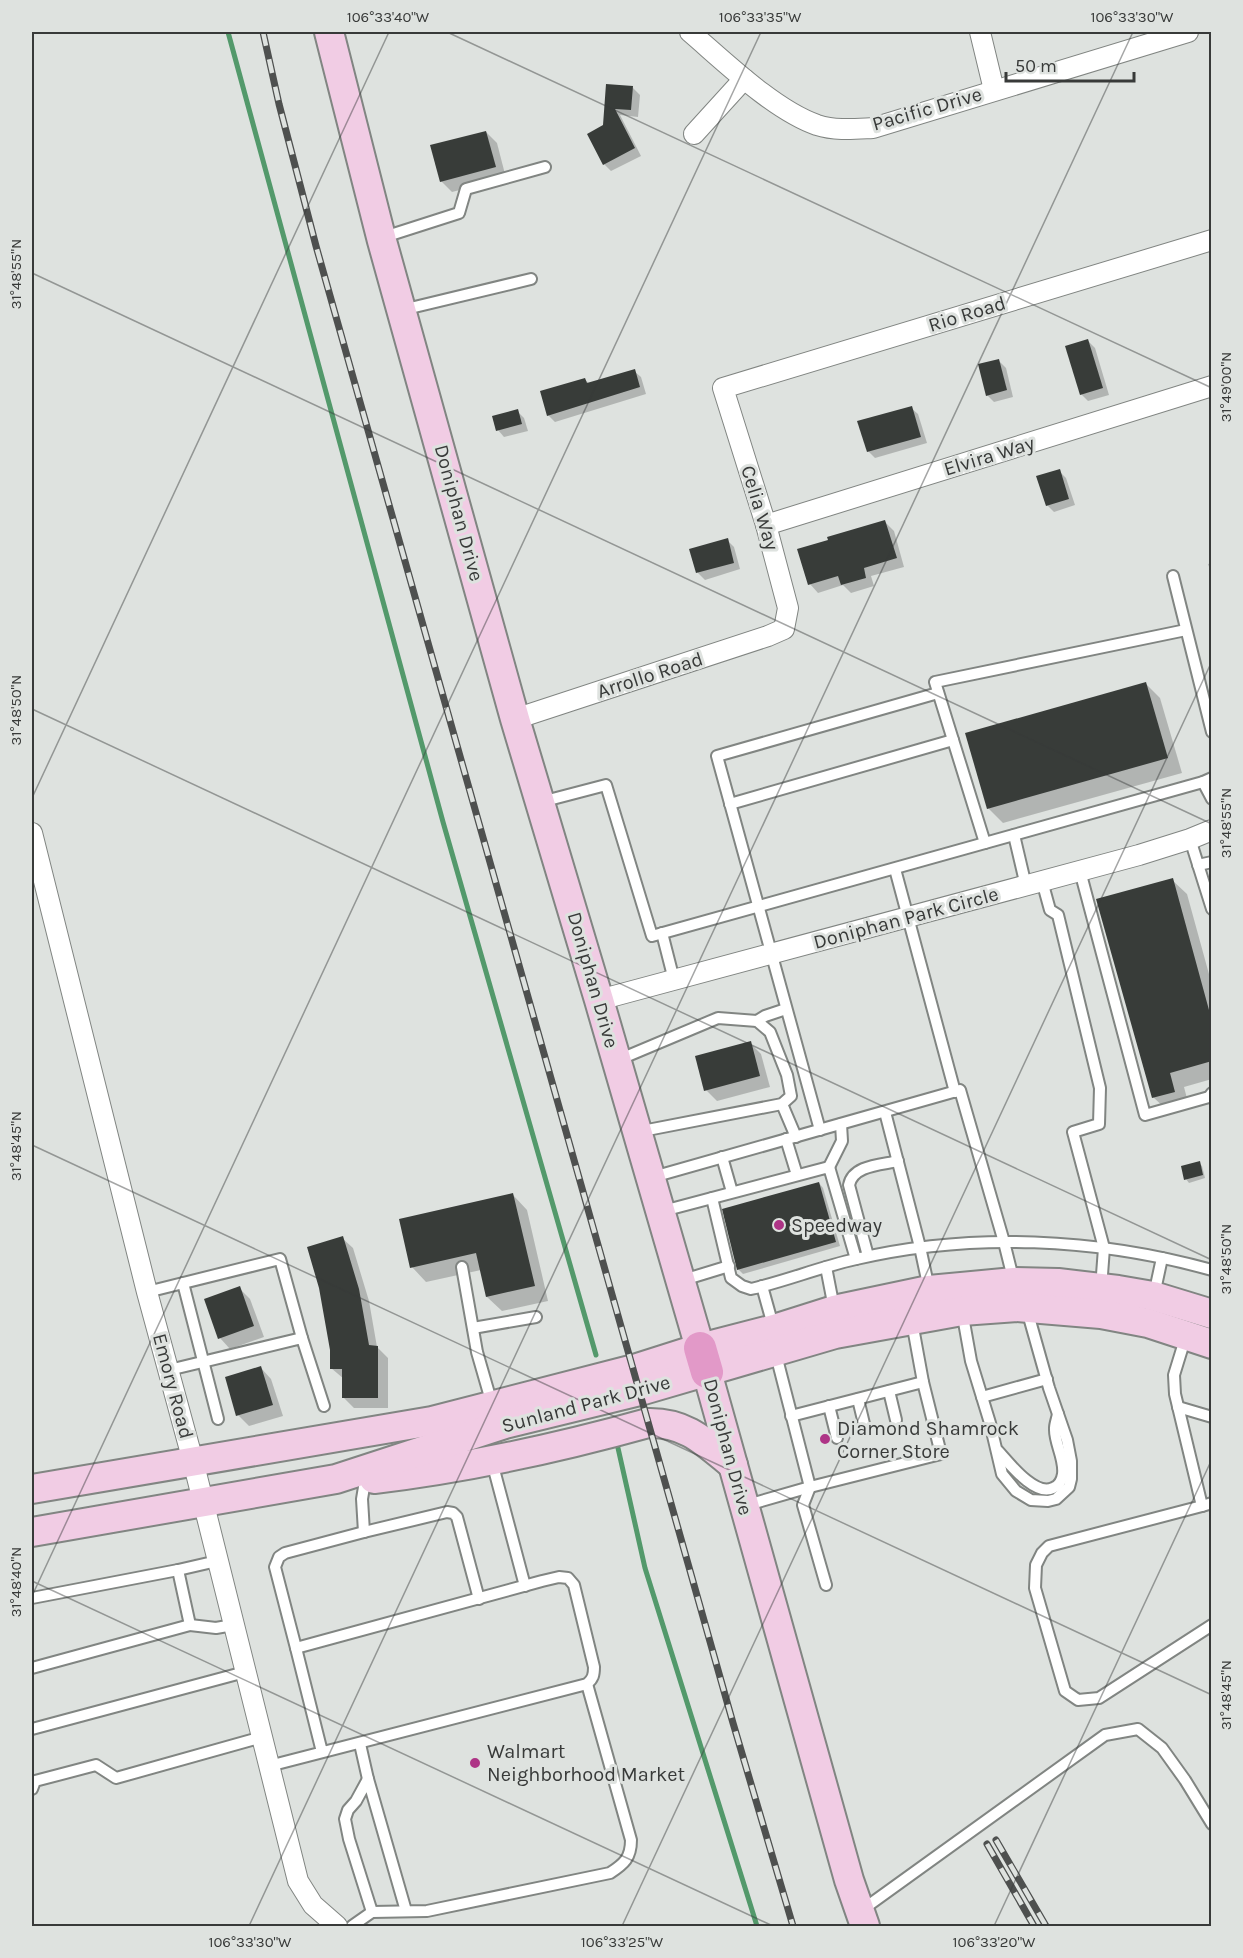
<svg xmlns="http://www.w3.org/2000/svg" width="1243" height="1958" font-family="Karla,sans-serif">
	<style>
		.shadow { fill: #0003 }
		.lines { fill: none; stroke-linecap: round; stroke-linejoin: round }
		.stream { stroke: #53996b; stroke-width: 5 }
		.building { fill: #383c39 }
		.service-casing { stroke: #818582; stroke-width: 14 }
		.minor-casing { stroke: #818582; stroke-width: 22 }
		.secondary-casing { stroke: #818582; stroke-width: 32 }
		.primary-casing { stroke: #9a4c7f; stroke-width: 34 }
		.service { stroke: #fff; stroke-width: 10 }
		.minor { stroke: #fff; stroke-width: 20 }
		.secondary { stroke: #f1cce4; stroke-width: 28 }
		.primary { stroke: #e299c8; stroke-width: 32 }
		.rail-casing { stroke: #4e504f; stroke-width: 7 }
		.rail { stroke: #dee2df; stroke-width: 4.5; stroke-dasharray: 14; stroke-linecap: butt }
		.ticks { fill: none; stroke: #383a39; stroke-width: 1.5; stroke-opacity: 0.45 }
		.poi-dot { fill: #ae3486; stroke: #dee2df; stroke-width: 2 }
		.labels { text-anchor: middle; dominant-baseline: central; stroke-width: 6; stroke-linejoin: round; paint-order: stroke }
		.street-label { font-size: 20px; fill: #383a39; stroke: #dee2df }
		.poi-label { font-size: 20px; fill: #383a39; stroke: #dee2df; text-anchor: start }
		.neatline { fill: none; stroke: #383a39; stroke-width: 2 }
		.ticks-label { font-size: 15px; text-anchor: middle; fill: #383a39 }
	</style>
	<rect width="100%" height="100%" fill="#dee2df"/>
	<g class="shadow">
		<polygon points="607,86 633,88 640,95 638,117 620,115 641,156 611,171 604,164"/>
		<polygon points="486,132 497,143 506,178 452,192 441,181"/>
		<polygon points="1088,341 1095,348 1109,395 1088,401 1081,394"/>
		<polygon points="999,361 1006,368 1013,397 994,402 987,395"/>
		<polygon points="634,371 641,377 646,394 555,422 548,415 585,380 590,384"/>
		<polygon points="911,408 918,414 927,443 875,458 868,451"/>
		<polygon points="517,411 524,418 528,431 504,437 498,430"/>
		<polygon points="1059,471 1066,478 1075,505 1054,512 1047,505"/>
		<polygon points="885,522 894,531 904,567 871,576 874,586 851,593 843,585 818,593 810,584 829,541"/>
		<polygon points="727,540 734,547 740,569 705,580 698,573 691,550"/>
		<polygon points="1212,563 1212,575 1208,564"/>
		<polygon points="1146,684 1160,698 1182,773 1003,823 988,808"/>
		<polygon points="1172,880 1187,894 1212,985 1212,1079 1184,1087 1189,1106 1168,1111 1153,1097"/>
		<polygon points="750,1043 761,1054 770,1087 717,1101 706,1090"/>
		<polygon points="1199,1163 1202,1166 1205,1178 1189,1183 1186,1179"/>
		<polygon points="819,1183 823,1188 840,1246 743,1274 738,1269"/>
		<polygon points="513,1195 527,1210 548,1301 502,1311 487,1297 481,1270 426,1282 412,1267"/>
		<polygon points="342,1238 353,1248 369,1301 377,1347 388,1358 388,1408 354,1408 343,1397 344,1379 331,1368"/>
		<polygon points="239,1288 250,1299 264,1337 230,1349 220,1338"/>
		<polygon points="261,1368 271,1379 283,1416 249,1426 238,1415"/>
	</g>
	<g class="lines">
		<g class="stream">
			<polyline points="228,32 443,822 596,1355"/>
			<polyline points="618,1448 645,1568 757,1926"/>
		</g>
	</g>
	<g class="building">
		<polygon points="606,84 633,86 631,110 615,109 635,148 603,165 587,134 603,125"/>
		<polygon points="486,131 496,167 440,182 430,145"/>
		<polygon points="1088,339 1103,388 1080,395 1065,346"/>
		<polygon points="999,359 1007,390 986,396 978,364"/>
		<polygon points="635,369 640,387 547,416 540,391 585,378 587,383"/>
		<polygon points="912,406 921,437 867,452 857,421"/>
		<polygon points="518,409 522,424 496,431 492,416"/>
		<polygon points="1060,469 1069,499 1046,506 1036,476"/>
		<polygon points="885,520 897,558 864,568 866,578 841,585 838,576 808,585 797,549 828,540 827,537"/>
		<polygon points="728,538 734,563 696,573 689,549"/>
		<polygon points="1146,682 1168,758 987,809 965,733"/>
		<polygon points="1173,878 1212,1021 1212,1061 1170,1073 1175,1092 1152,1098 1096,899"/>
		<polygon points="751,1041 760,1076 704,1091 695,1056"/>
		<polygon points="1200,1161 1203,1175 1184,1180 1181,1166"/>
		<polygon points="819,1182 836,1242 737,1270 722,1209"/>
		<polygon points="513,1193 535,1286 486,1297 476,1253 410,1268 399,1219"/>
		<polygon points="343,1236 359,1289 369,1345 378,1346 378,1398 342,1398 342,1369 330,1369 330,1350 319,1288 307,1247"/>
		<polygon points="240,1286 254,1326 218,1339 204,1299"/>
		<polygon points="261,1366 273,1405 236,1416 225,1377"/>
	</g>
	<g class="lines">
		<defs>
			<g id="service">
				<polyline points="381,238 459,213 466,189 545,167"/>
				<polyline points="402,310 531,279"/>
				<polyline points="1173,576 1212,732"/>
				<polyline points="1203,782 1212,799"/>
				<polyline points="541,802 606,785 652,936 1203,782 1212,778"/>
				<polyline points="730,804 953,740"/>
				<polyline points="1014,835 1026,886"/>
				<polyline points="1190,839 1212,909"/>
				<polyline points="985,843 935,682 1186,630"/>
				<polyline points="1198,865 1212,862"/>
				<polyline points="895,869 955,1092"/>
				<polyline points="1080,871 1145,1115 1209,1097 1212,1093"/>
				<polyline points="1042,881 1050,910 1058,915 1100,1088 1099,1124 1073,1132 1104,1248 1101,1288"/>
				<polyline points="662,933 674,980"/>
				<polyline points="757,1021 765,1016 786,1009"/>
				<polyline points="618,1060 718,1018 757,1021 770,1032 787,1075 791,1096 782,1104 637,1132"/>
				<polyline points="782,1104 796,1137"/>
				<polyline points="885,1112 920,1247 929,1289"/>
				<polyline points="820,1130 717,756 938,693"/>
				<polyline points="786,1139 797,1175"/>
				<polyline points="722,1157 732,1192"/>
				<polyline points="829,1167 842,1141 841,1124"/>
				<polyline points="653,1177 960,1090 1004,1242 1014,1282"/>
				<path d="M712 1198 731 1278 742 1286 751 1289C786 1281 820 1267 856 1259 972 1232 1097 1238 1212 1270"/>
				<polyline points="663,1211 829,1167 856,1259"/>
				<path d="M868 1256 849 1185C853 1165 881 1165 898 1161"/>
				<polyline points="462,1267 477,1352 492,1404"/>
				<polyline points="826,1267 834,1308"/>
				<polyline points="680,1281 729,1266"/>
				<polyline points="183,1283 218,1419"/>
				<polyline points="762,1286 774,1329"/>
				<polyline points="147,1292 280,1259 302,1338"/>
				<polyline points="1154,1295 1162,1258"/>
				<polyline points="962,1311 971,1361 990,1423 1002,1474 1016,1491 1031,1500 1048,1501 1056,1499 1069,1487 1071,1479 1071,1461 1067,1440 1049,1388 1027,1310"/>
				<polyline points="473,1328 536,1317"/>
				<polyline points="1186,1336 1174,1375 1175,1394 1202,1506 1212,1503"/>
				<polyline points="775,1351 810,1487 941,1454 923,1382 912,1322"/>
				<polyline points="169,1370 302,1338 324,1406"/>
				<polyline points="889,1391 896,1420"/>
				<polyline points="982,1397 1047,1379"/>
				<polyline points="858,1399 865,1428"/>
				<polyline points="829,1406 837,1438"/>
				<polyline points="1178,1407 1212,1417"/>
				<polyline points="791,1416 923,1382"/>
				<path d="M998 1451C1009 1463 1035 1497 1053 1488 1059 1486 1062 1480 1063 1474 1065 1458 1054 1443 1055 1428 1055 1424 1057 1419 1058 1414"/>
				<polyline points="492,1462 525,1586"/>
				<polyline points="810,1487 803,1505 826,1585"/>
				<polyline points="744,1506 810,1487"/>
				<polyline points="1202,1506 1049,1546 1042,1553 1036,1565 1035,1588 1065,1691 1078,1700 1099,1698 1212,1625"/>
				<polyline points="364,1532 362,1499 366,1475"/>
				<polyline points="32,1598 178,1570 217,1561"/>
				<polyline points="190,1625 216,1628 233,1625"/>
				<polyline points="296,1648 275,1567 279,1557 285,1553 364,1532 447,1512 453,1513 457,1517 479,1599"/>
				<polyline points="32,1668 190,1625 178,1570"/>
				<polyline points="32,1729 245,1672"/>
				<polyline points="360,1744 368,1779"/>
				<path d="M269 1766 587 1684C593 1679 594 1675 594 1667L574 1585 568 1578 559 1577 542 1581 296 1648 322 1752"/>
				<polyline points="32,1789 35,1781 96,1765 116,1778 262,1737"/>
				<polyline points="862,1910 1105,1735 1138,1729 1162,1748 1185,1780 1212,1824"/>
				<polyline points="372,1912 349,1839 345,1819 348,1810 356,1801 368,1779 406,1911"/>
				<path d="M352 1926 372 1912 427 1911 610 1873C624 1864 631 1858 631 1840L587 1684"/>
			</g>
			<g id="minor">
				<path d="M690 32C725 62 774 110 817 125 836 131 854 129 873 128L1188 32"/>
				<polyline points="980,32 994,90"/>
				<polyline points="694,134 744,79"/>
				<polyline points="766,525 1212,386"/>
				<polyline points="515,719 768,636 784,629 788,608 766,525 723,388 1212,240"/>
				<polyline points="32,833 147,1292 193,1461 298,1881 313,1905 337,1926"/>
				<polyline points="599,1000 1139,855 1190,839 1212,830"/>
			</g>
			<g id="secondary">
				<polyline points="329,32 382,241 515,719 599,1000 700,1348"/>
				<polyline points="707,1372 849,1880 865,1926"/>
				<path d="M374 1479C467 1468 558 1448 648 1423 686 1422 705 1442 733 1465"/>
				<polyline points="32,1489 432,1421 634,1369 700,1348 774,1329 834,1310 929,1290 1014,1282 1058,1283 1118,1290 1153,1296 1212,1314"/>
				<polyline points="32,1532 336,1479 505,1424 640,1391 835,1334 962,1311 1017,1307 1101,1314 1148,1323 1212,1344"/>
			</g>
			<polyline id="primary" points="700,1348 707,1372"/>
		</defs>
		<use href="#service" class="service-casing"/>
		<use href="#minor" class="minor-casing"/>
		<use href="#secondary" class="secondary-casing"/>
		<use href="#primary" class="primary-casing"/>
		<use href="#service" class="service"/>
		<use href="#minor" class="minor"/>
		<use href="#secondary" class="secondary"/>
		<use href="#primary" class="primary"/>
		<defs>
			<g id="rail">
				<polyline points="263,32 279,104 316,246 733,1723 793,1926"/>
				<polyline points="996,1840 1046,1926"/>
				<polyline points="987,1844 1034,1926"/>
			</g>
		</defs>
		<use href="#rail" class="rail-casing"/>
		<use href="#rail" class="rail"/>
	</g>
	<path class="ticks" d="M447 32 1212 388M32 273 1212 824M32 709 1212 1260M32 798 389 32M32 1145 1212 1695M32 1581 773 1926M32 1596 761 32M249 1926 1133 32M622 1926 1212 661M994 1926 1212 1459"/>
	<g class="poi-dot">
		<circle cx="779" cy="1225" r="6"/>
		<circle cx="825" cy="1439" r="6"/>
		<circle cx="475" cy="1763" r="6"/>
	</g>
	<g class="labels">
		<g class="street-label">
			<text transform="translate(927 109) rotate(-16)">Pacific Drive</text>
			<text transform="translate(967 314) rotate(-17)">Rio Road</text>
			<text transform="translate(989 456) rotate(-17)">Elvira Way</text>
			<text transform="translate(760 508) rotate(73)">Celia Way</text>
			<text transform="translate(459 513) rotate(75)">Doniphan Drive</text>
			<text transform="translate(650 675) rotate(-18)">Arrollo Road</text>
			<text transform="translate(906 918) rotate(-15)">Doniphan Park Circle</text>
			<text transform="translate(593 980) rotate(74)">Doniphan Drive</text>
			<text transform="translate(173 1386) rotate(75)">Emory Road</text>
			<text transform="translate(586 1404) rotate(-15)">Sunland Park Drive</text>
			<text transform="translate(728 1447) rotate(75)">Doniphan Drive</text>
		</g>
		<g class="poi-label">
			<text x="791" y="1225">Speedway</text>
			<text x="837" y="1428">Diamond Shamrock<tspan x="837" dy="23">Corner Store</tspan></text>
			<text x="487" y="1751">Walmart<tspan x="487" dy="23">Neighborhood Market</tspan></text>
		</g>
	</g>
	<rect width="1243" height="1958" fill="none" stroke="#dee2df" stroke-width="66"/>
	<path d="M1006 72v9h128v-9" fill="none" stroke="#383a39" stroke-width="3"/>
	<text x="1015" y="72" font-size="18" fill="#383a39" stroke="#dee2df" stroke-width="4.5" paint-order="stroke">50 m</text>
	<rect x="33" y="33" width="1177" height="1892" class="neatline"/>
	<g class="ticks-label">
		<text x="388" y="22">106°33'40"W</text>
		<text x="760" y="22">106°33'35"W</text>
		<text x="1132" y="22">106°33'30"W</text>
		<text transform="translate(16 274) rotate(-90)" y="5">31°48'55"N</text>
		<text transform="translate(1226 387) rotate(-90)" y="5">31°49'00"N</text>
		<text transform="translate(16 710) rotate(-90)" y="5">31°48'50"N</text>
		<text transform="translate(1226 823) rotate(-90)" y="5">31°48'55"N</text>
		<text transform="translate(16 1146) rotate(-90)" y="5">31°48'45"N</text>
		<text transform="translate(1226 1259) rotate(-90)" y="5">31°48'50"N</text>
		<text transform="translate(16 1582) rotate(-90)" y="5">31°48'40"N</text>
		<text transform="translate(1226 1695) rotate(-90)" y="5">31°48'45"N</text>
		<text x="250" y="1947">106°33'30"W</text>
		<text x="622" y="1947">106°33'25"W</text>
		<text x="994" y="1947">106°33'20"W</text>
	</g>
</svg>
